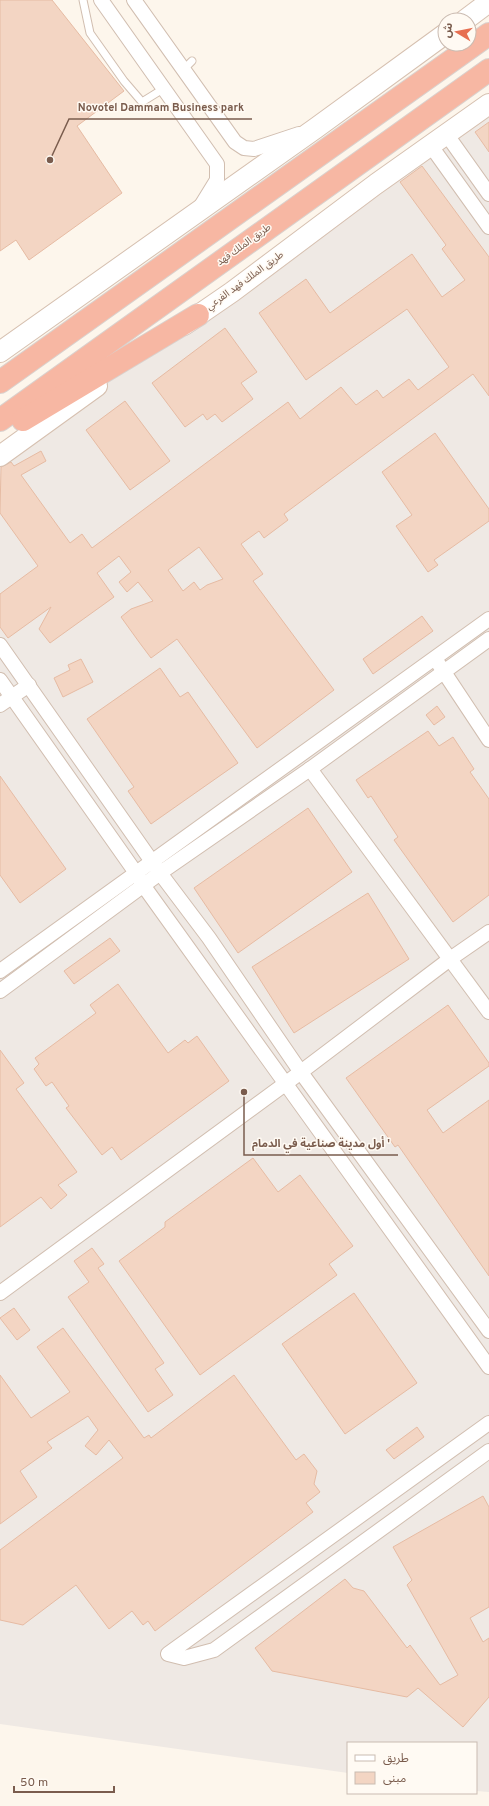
<svg xmlns="http://www.w3.org/2000/svg" width="489" height="1806" font-family="Overpass,'Noto Sans Arabic',sans-serif">
	<style>
		.industrial { fill: #efe9e4 }
		.building { fill: #f3d5c3; stroke: #e6bba3; fill-rule: evenodd }
		.lines { fill: none; stroke-linecap: round; stroke-linejoin: round }
		.lane-casing { stroke: #d1beb0; stroke-width: 9 }
		.street-casing { stroke: #d1beb0; stroke-width: 16 }
		.secondary-casing { stroke: #d6c0b0; stroke-width: 22 }
		.highway-casing { stroke: #dad1cd; stroke-width: 24 }
		.lane { stroke: #fff; stroke-width: 7 }
		.street { stroke: #fff; stroke-width: 14 }
		.secondary { stroke: #fff; stroke-width: 20 }
		.highway { stroke: #f7b7a3; stroke-width: 22 }
		.labels { text-anchor: middle; dominant-baseline: central; stroke-width: 3; stroke-linejoin: round; paint-order: stroke }
		.street-label { font-size: 10px; fill: #7a5c4d; stroke: #fffaf3 }
		.leader { fill: none; stroke: #7a5c4d; stroke-width: 1.5 }
		.callout-dot { fill: #7a5c4d; stroke: #fffaf3; stroke-width: 1.5 }
		.callout-label { font-size: 11px; text-anchor: middle; font-weight: bold; fill: #7a5c4d; stroke: #fffaf3; stroke-width: 3; stroke-linejoin: round; paint-order: stroke }
	</style>
	<rect width="100%" height="100%" fill="#fdf6ec"/>
	<polygon class="industrial" points="489,110 489,1792 476,1791 476,1743 348,1743 348,1773 0,1724 0,460"/>
	<g class="building">
		<polygon points="0,0 52,0 124,91 77,126 122,193 29,260 16,240 0,251"/>
		<polygon points="489,122 489,152 475,132"/>
		<path d="M422 166 489 257V396L473 374 284 514 288 520 264 538 259 531 241 544 263 574 253 581 334 690 257 748 177 639 151 658 139 642 121 617 131 609 153 601 138 582 127 592 119 582 131 572 119 556 97 573 114 597 50 643 39 629 51 607 8 638 0 627V594L38 566 0 513 1 467 11 462 14 466 41 451 46 461 21 475 70 543 82 534 92 548 288 402 300 419 341 387 356 405 377 390 383 398 409 379 418 390 449 367 407 309 306 380 259 313 306 279 330 313 412 254 442 297 465 280 442 249 446 245 400 182ZM199 547 223 579 207 585 200 590 194 582 183 591 168 570Z"/>
		<polygon points="225,328 257,372 241,383 253,399 222,422 215,414 207,420 203,414 185,427 152,383"/>
		<polygon points="125,401 170,461 130,490 86,430"/>
		<polygon points="435,433 489,509 489,521 434,560 438,565 428,572 396,526 412,515 382,472"/>
		<polygon points="422,616 433,631 373,674 363,659"/>
		<polygon points="81,659 93,682 63,697 54,678 70,670 68,665"/>
		<polygon points="160,668 180,697 188,692 238,763 151,824 128,791 134,787 87,719"/>
		<polygon points="437,706 445,717 434,725 426,715"/>
		<polygon points="428,731 439,746 453,737 474,769 470,772 489,799 489,895 453,922 394,840 398,837 371,796 368,798 356,780"/>
		<polygon points="0,776 66,869 20,903 0,875"/>
		<polygon points="308,808 352,872 238,953 194,888"/>
		<polygon points="368,893 409,959 294,1033 252,967"/>
		<polygon points="110,938 120,951 74,984 64,971"/>
		<polygon points="118,984 168,1053 185,1040 188,1043 197,1036 229,1081 121,1160 112,1147 102,1155 66,1108 69,1106 52,1082 46,1086 34,1069 39,1064 35,1058 96,1013 90,1005"/>
		<polygon points="448,1005 489,1063 489,1066 427,1110 443,1133 489,1100 489,1276 398,1145 395,1147 346,1078"/>
		<polygon points="0,1050 24,1083 16,1089 77,1172 58,1185 67,1195 51,1209 41,1197 0,1227"/>
		<polygon points="253,1158 278,1192 300,1175 353,1246 329,1264 337,1275 200,1375 119,1261 165,1227 165,1222"/>
		<polygon points="92,1248 104,1264 98,1268 164,1363 155,1369 173,1395 148,1412 68,1297 89,1282 74,1261"/>
		<polygon points="354,1293 417,1383 345,1434 282,1344"/>
		<polygon points="14,1308 30,1330 17,1340 0,1318"/>
		<polygon points="63,1328 144,1438 149,1435 151,1438 234,1375 296,1460 304,1454 317,1471 314,1484 320,1492 306,1503 313,1512 155,1631 148,1621 143,1625 132,1611 109,1629 76,1585 23,1625 0,1620 0,1550 123,1458 109,1440 96,1455 85,1446 98,1430 88,1416 47,1442 52,1448 20,1471 37,1497 0,1524 0,1375 31,1418 70,1392 37,1347"/>
		<polygon points="417,1427 424,1437 394,1459 386,1450"/>
		<polygon points="483,1496 489,1507 489,1607 470,1618 483,1642 489,1638 489,1697 463,1727 418,1688 407,1697 272,1671 255,1648 345,1579 353,1588 364,1591 407,1648 410,1645 440,1685 458,1675 407,1585 412,1580 393,1547"/>
	</g>
	<g class="lines">
		<defs>
			<g id="lane">
				<polyline points="83,0 90,33 124,81 142,102 163,89"/>
				<polyline points="184,69 192,61"/>
			</g>
			<g id="street">
				<polyline points="101,0 217,164 217,180 201,206"/>
				<polyline points="134,0 235,142 244,148 254,149 299,134"/>
				<polyline points="447,135 489,194"/>
				<polyline points="431,146 489,227"/>
				<polyline points="0,645 160,873 209,938 300,1071 489,1331"/>
				<polyline points="438,663 489,740"/>
				<polyline points="0,680 136,873 143,885 489,1367"/>
				<polyline points="0,705 29,685"/>
				<polyline points="310,769 489,1012"/>
				<polyline points="0,971 489,619"/>
				<polyline points="0,991 160,873 310,769 489,639"/>
				<polyline points="0,1293 285,1084 450,959 489,932"/>
				<polyline points="489,1423 168,1654 184,1658 214,1650 489,1451"/>
			</g>
			<g id="secondary">
				<polyline points="465,20 489,2"/>
				<polyline points="184,325 232,292 376,184 489,104"/>
				<polyline points="0,352 316,128 445,34"/>
				<polyline points="0,456 97,386"/>
			</g>
			<g id="highway">
				<polyline points="0,382 489,34"/>
				<polyline points="0,420 489,70"/>
				<polyline points="23,420 198,315"/>
			</g>
		</defs>
		<use href="#lane" class="lane-casing"/>
		<use href="#street" class="street-casing"/>
		<use href="#secondary" class="secondary-casing"/>
		<use href="#highway" class="highway-casing"/>
		<use href="#lane" class="lane"/>
		<use href="#street" class="street"/>
		<use href="#secondary" class="secondary"/>
		<use href="#highway" class="highway"/>
	</g>
	<g class="labels">
		<g class="street-label">
			<text transform="translate(244 245) rotate(-36)">طريق الملك فهد</text>
			<text transform="translate(245 281) rotate(-36)">طريق الملك فهد الفرعي</text>
		</g>
	</g>
	<path class="leader" d="M50 160L69 119H252M244 1092L244 1155H398"/>
	<g class="callout-dot">
		<circle cx="50" cy="160" r="4"/>
		<circle cx="244" cy="1092" r="4"/>
	</g>
	<g class="callout-label">
		<text x="161" y="111">Novotel Dammam Business park</text>
		<text x="321" y="1147">أول مدينة صناعية في الدمام '</text>
	</g>
	<rect x="347" y="1742" width="130" height="52" fill="#fffaf3" stroke="#cabbb1"/>
	<rect x="355" y="1755" width="20" height="6" fill="#ffffff" stroke="#cabbb1"/>
	<text x="383" y="1762" font-size="12" fill="#7a5c4d">طريق</text>
	<rect x="355" y="1772" width="20" height="12" fill="#f3d5c3" stroke="#cabbb1"/>
	<text x="383" y="1782" font-size="12" fill="#7a5c4d">مبنى</text>
	<g transform="translate(457 32) rotate(280)"><circle r="19" fill="#fffaf3" stroke="#cabbb1"/>
	<path d="M0-3L7 15L0 10L-7 15Z" fill="#e76f51"/>
	<text y="-6" font-size="11" font-weight="bold" text-anchor="middle" fill="#7a5c4d">ش</text>
	</g>
	<path d="M14 1786v6h100v-6" fill="none" stroke="#7a5c4d" stroke-width="2"/>
	<text x="20" y="1786" font-size="12" fill="#7a5c4d" stroke="#fffaf3" stroke-width="3" paint-order="stroke">50 m</text>
</svg>
